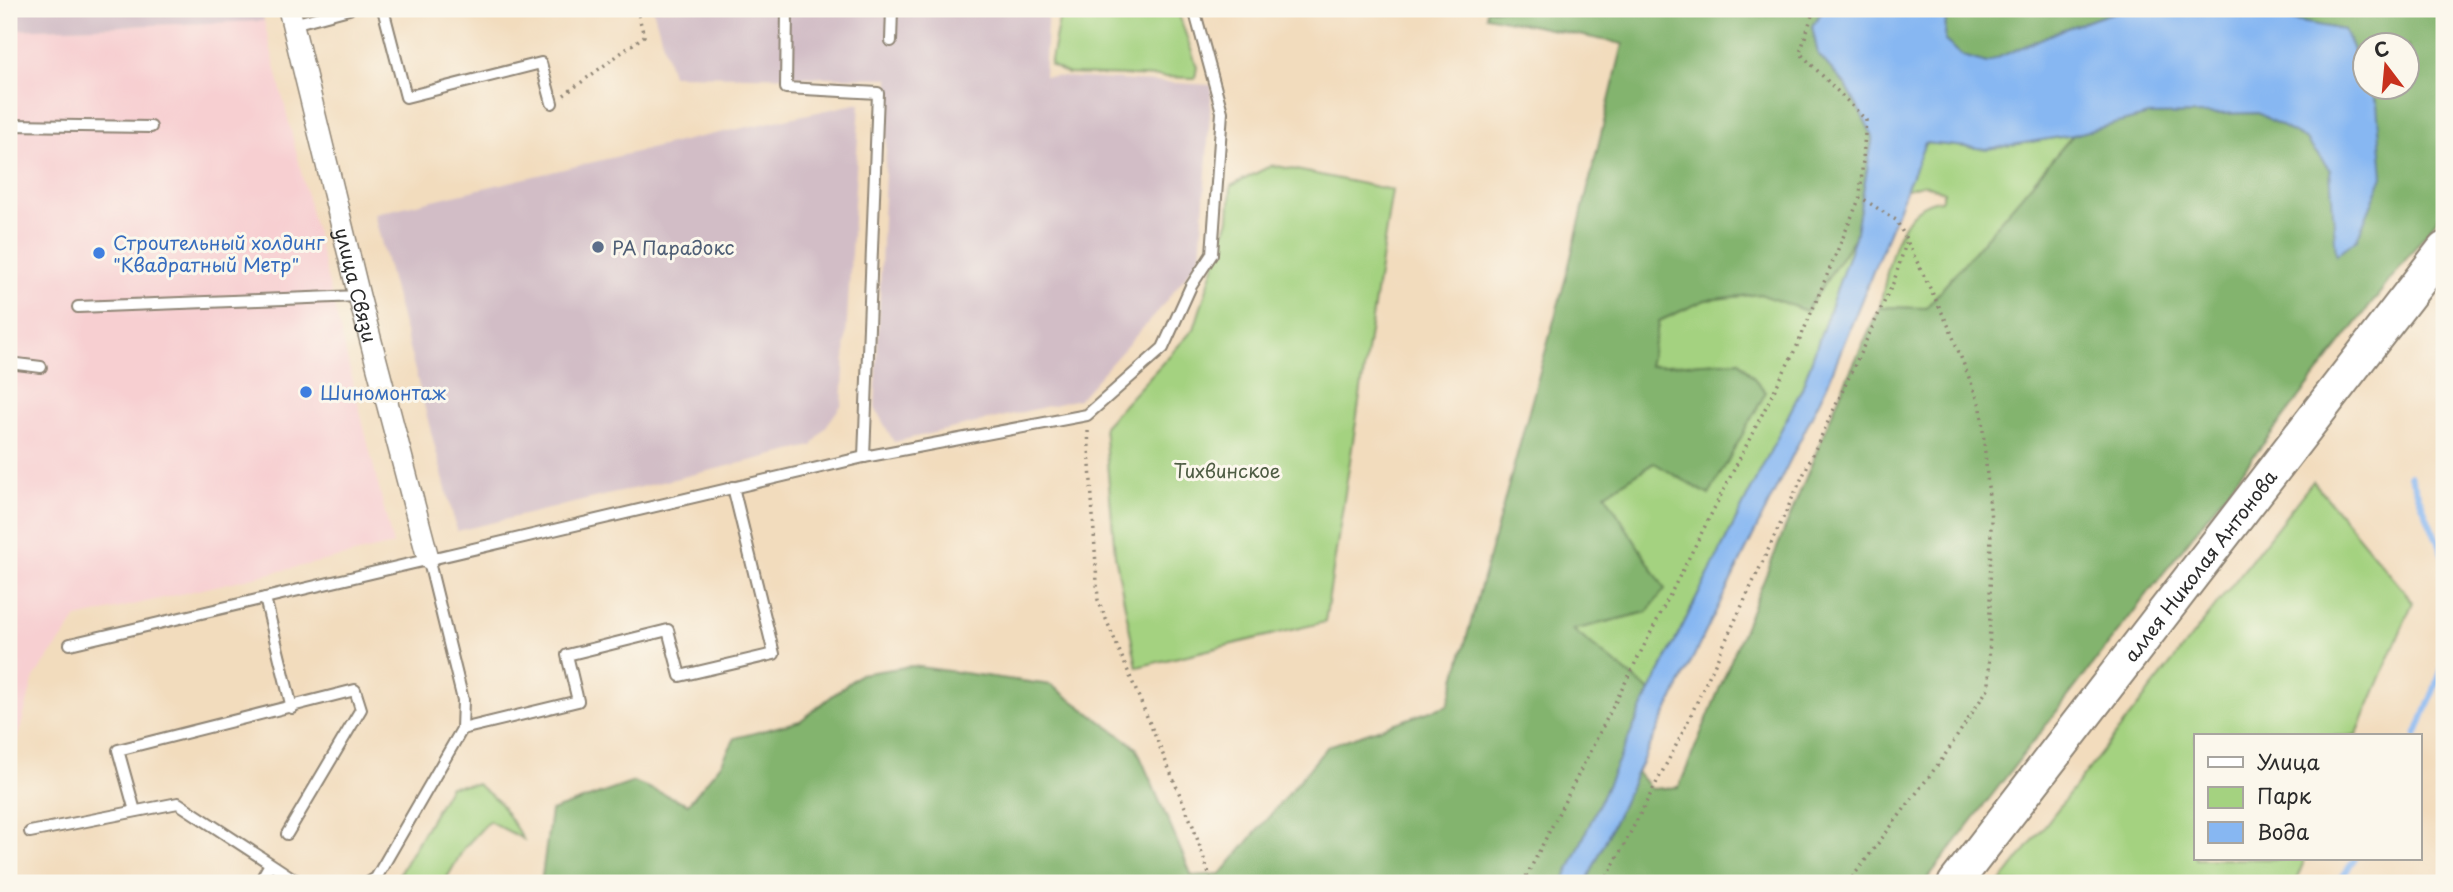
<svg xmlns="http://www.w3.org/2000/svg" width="2453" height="892" font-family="'Playpen Sans',sans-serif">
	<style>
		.built { fill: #f7cfd1 }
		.industrial { fill: #d2bdc6 }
		.green { fill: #a4d280; stroke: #687e56; stroke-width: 2 }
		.forest { fill: #83b46e; stroke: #57704c; stroke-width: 2 }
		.water { fill: #87b7f2; stroke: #59718e; stroke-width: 2 }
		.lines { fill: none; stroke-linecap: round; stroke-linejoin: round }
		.stream { stroke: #87b7f2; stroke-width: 6 }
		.lane-casing { stroke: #8e8474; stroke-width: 14 }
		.street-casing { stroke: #8e8474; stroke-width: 24 }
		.primary-casing { stroke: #8e8474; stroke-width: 37 }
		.path { stroke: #8e8474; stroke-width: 3.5; stroke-dasharray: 2 5; stroke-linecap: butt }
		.lane { stroke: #fff; stroke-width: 10 }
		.street { stroke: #fff; stroke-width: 21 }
		.primary { stroke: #fff; stroke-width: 33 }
		.service-dot { fill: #5c6f8a; stroke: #fbf7ec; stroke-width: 2.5 }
		.shop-dot { fill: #3f7fe0; stroke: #fbf7ec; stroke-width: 2.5 }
		.labels { text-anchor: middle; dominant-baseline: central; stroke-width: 6; stroke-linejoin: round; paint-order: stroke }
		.shop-label { font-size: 19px; fill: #366cbe; stroke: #fbf7ec; text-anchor: start }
		.service-label { font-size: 19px; fill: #4e5e75; stroke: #fbf7ec; text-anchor: start }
		.street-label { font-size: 19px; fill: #2b2b2b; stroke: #fbf7ec }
		.park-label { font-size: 19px; fill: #4f5d44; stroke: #fbf7ec }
	</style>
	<rect width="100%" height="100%" fill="#fbf7ec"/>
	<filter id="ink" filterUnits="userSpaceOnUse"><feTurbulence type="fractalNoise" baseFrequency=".0143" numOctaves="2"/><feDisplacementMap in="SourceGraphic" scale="14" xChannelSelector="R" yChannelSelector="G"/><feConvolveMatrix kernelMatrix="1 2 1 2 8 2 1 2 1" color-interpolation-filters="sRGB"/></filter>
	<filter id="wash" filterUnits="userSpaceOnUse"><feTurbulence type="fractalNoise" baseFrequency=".00686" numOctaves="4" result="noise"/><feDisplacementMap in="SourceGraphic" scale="28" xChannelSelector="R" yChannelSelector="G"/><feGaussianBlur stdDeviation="1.57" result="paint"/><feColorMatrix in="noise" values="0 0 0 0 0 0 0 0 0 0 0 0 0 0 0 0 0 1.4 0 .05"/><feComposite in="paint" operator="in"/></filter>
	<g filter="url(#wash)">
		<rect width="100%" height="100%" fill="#f2dcbd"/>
		<polygon class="built" points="264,21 393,545 77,618 34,678 9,770 9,30"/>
		<g class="industrial">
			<polygon points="9,9 261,9 264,21 9,30"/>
			<polygon points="653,9 1048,9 1044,76 1212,85 1200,258 1159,310 1079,399 894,442 875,408 889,78 672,75"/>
			<polygon points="860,103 842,404 812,446 457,531 374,214 691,139"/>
		</g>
		<g class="green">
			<polygon points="1061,9 1177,9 1197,67 1195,78 1068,74 1050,65"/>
			<path d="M2073 135 1926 308 1880 307C1888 270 1895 204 1941 200L1944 192 1924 184 1905 190 1925 143 1987 149Z"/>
			<polygon points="1272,165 1392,190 1325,622 1137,667 1115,555 1104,426 1194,329 1229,219 1231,186"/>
			<polygon points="1855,237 1802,388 1650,691 1572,630 1647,612 1605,494 1654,463 1739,361 1648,367 1659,321 1705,300 1761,294 1806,311"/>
			<polygon points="2313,481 2413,602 2356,736 2196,736 2196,859 2305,859 2295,883 2000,883"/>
			<polygon points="477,784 499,802 523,839 489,821 464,848 444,883 394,883 450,786"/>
		</g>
		<g class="forest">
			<polygon points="1487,9 1824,9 1812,26 1818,54 1847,87 1873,136 1855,237 1806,311 1760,294 1705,300 1659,321 1649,366 1739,361 1766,392 1709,495 1654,463 1605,494 1665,589 1647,612 1573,630 1650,691 1563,883 541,883 551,811 634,782 688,804 721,764 735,738 800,721 860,674 912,666 1051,685 1136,747 1192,876 1221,874 1328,746 1448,705 1567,273 1623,44 1486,16"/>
			<polygon points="1946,9 2124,9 2061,30 1986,63 1963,56 1945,41"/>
			<polygon points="2230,9 2444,9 2444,210 1924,883 1586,883 1637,772 1651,789 1679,787 1843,387 1880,307 1926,308 2073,135 2148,115 2258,113 2306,140 2330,170 2337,254 2377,104 2370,88 2408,88 2408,46 2366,46 2365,77 2344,30"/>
		</g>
		<polygon class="water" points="1824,9 1946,9 1945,41 1963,56 1986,63 2061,30 2124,9 2230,9 2344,30 2365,77 2366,88 2370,88 2377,104 2383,176 2357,239 2336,255 2330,170 2306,140 2258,113 2148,115 2073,135 1987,149 1925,143 1827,385 1637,772 1586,883 1563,883 1650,691 1802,388 1855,237 1873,136 1847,87 1818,54 1812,26"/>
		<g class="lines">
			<g class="stream">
				<polyline points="2410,475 2444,557"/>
				<polyline points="2416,736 2444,664"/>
				<polyline points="2338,883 2355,859"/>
			</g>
		</g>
	</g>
	<g filter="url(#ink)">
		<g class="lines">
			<defs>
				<g id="lane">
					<polyline points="383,9 406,97 541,63 552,103"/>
					<polyline points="787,9 786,88 878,93 864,457"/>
					<polyline points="293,24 349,9"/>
					<polyline points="891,41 892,9"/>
					<polyline points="9,125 151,127"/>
					<polyline points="78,307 359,296"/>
					<polyline points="9,363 41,367"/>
					<polyline points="70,644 265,598"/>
					<polyline points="292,708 265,598 864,457 1087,415 1163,348 1191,286 1212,254 1222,112 1194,9"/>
					<polyline points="462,729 578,701 567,655 668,630 680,676 774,654 733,487"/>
					<polyline points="135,811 118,750 355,690 361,709 287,834"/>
					<polyline points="30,832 178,803 300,883"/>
					<polyline points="259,883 270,864"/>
					<polyline points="368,883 376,878 462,729 463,700 428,558"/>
				</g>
				<g id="street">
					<path id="s1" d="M289 9 359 296 428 558"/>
				</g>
				<g id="primary">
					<path id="s2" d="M1955 883 2444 249"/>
				</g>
			</defs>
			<use href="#lane" class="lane-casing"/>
			<use href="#street" class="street-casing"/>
			<use href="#primary" class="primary-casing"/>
			<g class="path">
				<polyline points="564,95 644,36 637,9"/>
				<polyline points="1088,431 1098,600 1193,826 1212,883"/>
				<polyline points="1523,883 1798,344 1860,197 1866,120 1800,53 1814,9"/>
				<polyline points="1604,883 1681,736 1894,281 1907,240"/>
				<polyline points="1848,883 1943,758 1989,687 1991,520 1981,408 1949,327 1903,233 1896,220 1860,197"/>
			</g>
			<use href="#lane" class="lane"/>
			<use href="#street" class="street"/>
			<use href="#primary" class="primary"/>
		</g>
	</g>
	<circle class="service-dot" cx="598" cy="247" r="7"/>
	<g class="shop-dot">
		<circle cx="99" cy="253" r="7"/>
		<circle cx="306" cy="392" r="7"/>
	</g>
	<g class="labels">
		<g class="shop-label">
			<text x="113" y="242">Строительный холдинг<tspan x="113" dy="22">"Квадратный Метр"</tspan></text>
			<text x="320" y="392">Шиномонтаж</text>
		</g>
		<g class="service-label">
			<text x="612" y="247">РА Парадокс</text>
		</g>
		<g class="street-label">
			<text stroke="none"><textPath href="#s1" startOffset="284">улица Связи</textPath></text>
			<text stroke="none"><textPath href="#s2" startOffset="401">аллея Николая Антонова</textPath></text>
		</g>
		<g class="park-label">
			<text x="1227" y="470">Тихвинское</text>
		</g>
	</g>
	<rect width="2453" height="892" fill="none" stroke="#fbf7ec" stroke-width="35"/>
	<rect x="2194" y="734" width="228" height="126" fill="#fbf7ec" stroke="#a8a59f" stroke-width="2"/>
	<rect x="2208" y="757" width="35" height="10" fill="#ffffff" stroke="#a8a59f" stroke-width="2"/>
	<text x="2257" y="770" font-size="21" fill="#2b2b2b">Улица</text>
	<rect x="2208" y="787" width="35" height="21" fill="#a4d280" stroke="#a8a59f" stroke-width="2"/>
	<text x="2257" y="804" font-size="21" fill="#2b2b2b">Парк</text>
	<rect x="2208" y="822" width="35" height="21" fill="#87b7f2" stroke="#a8a59f" stroke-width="2"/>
	<text x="2257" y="840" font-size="21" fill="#2b2b2b">Вода</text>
	<g transform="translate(2386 66) rotate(344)"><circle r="33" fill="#fbf7ec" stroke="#a8a59f" stroke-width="2"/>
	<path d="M0-5L12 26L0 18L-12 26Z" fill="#c8321e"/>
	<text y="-10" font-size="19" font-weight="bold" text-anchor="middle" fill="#2b2b2b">С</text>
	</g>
</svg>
